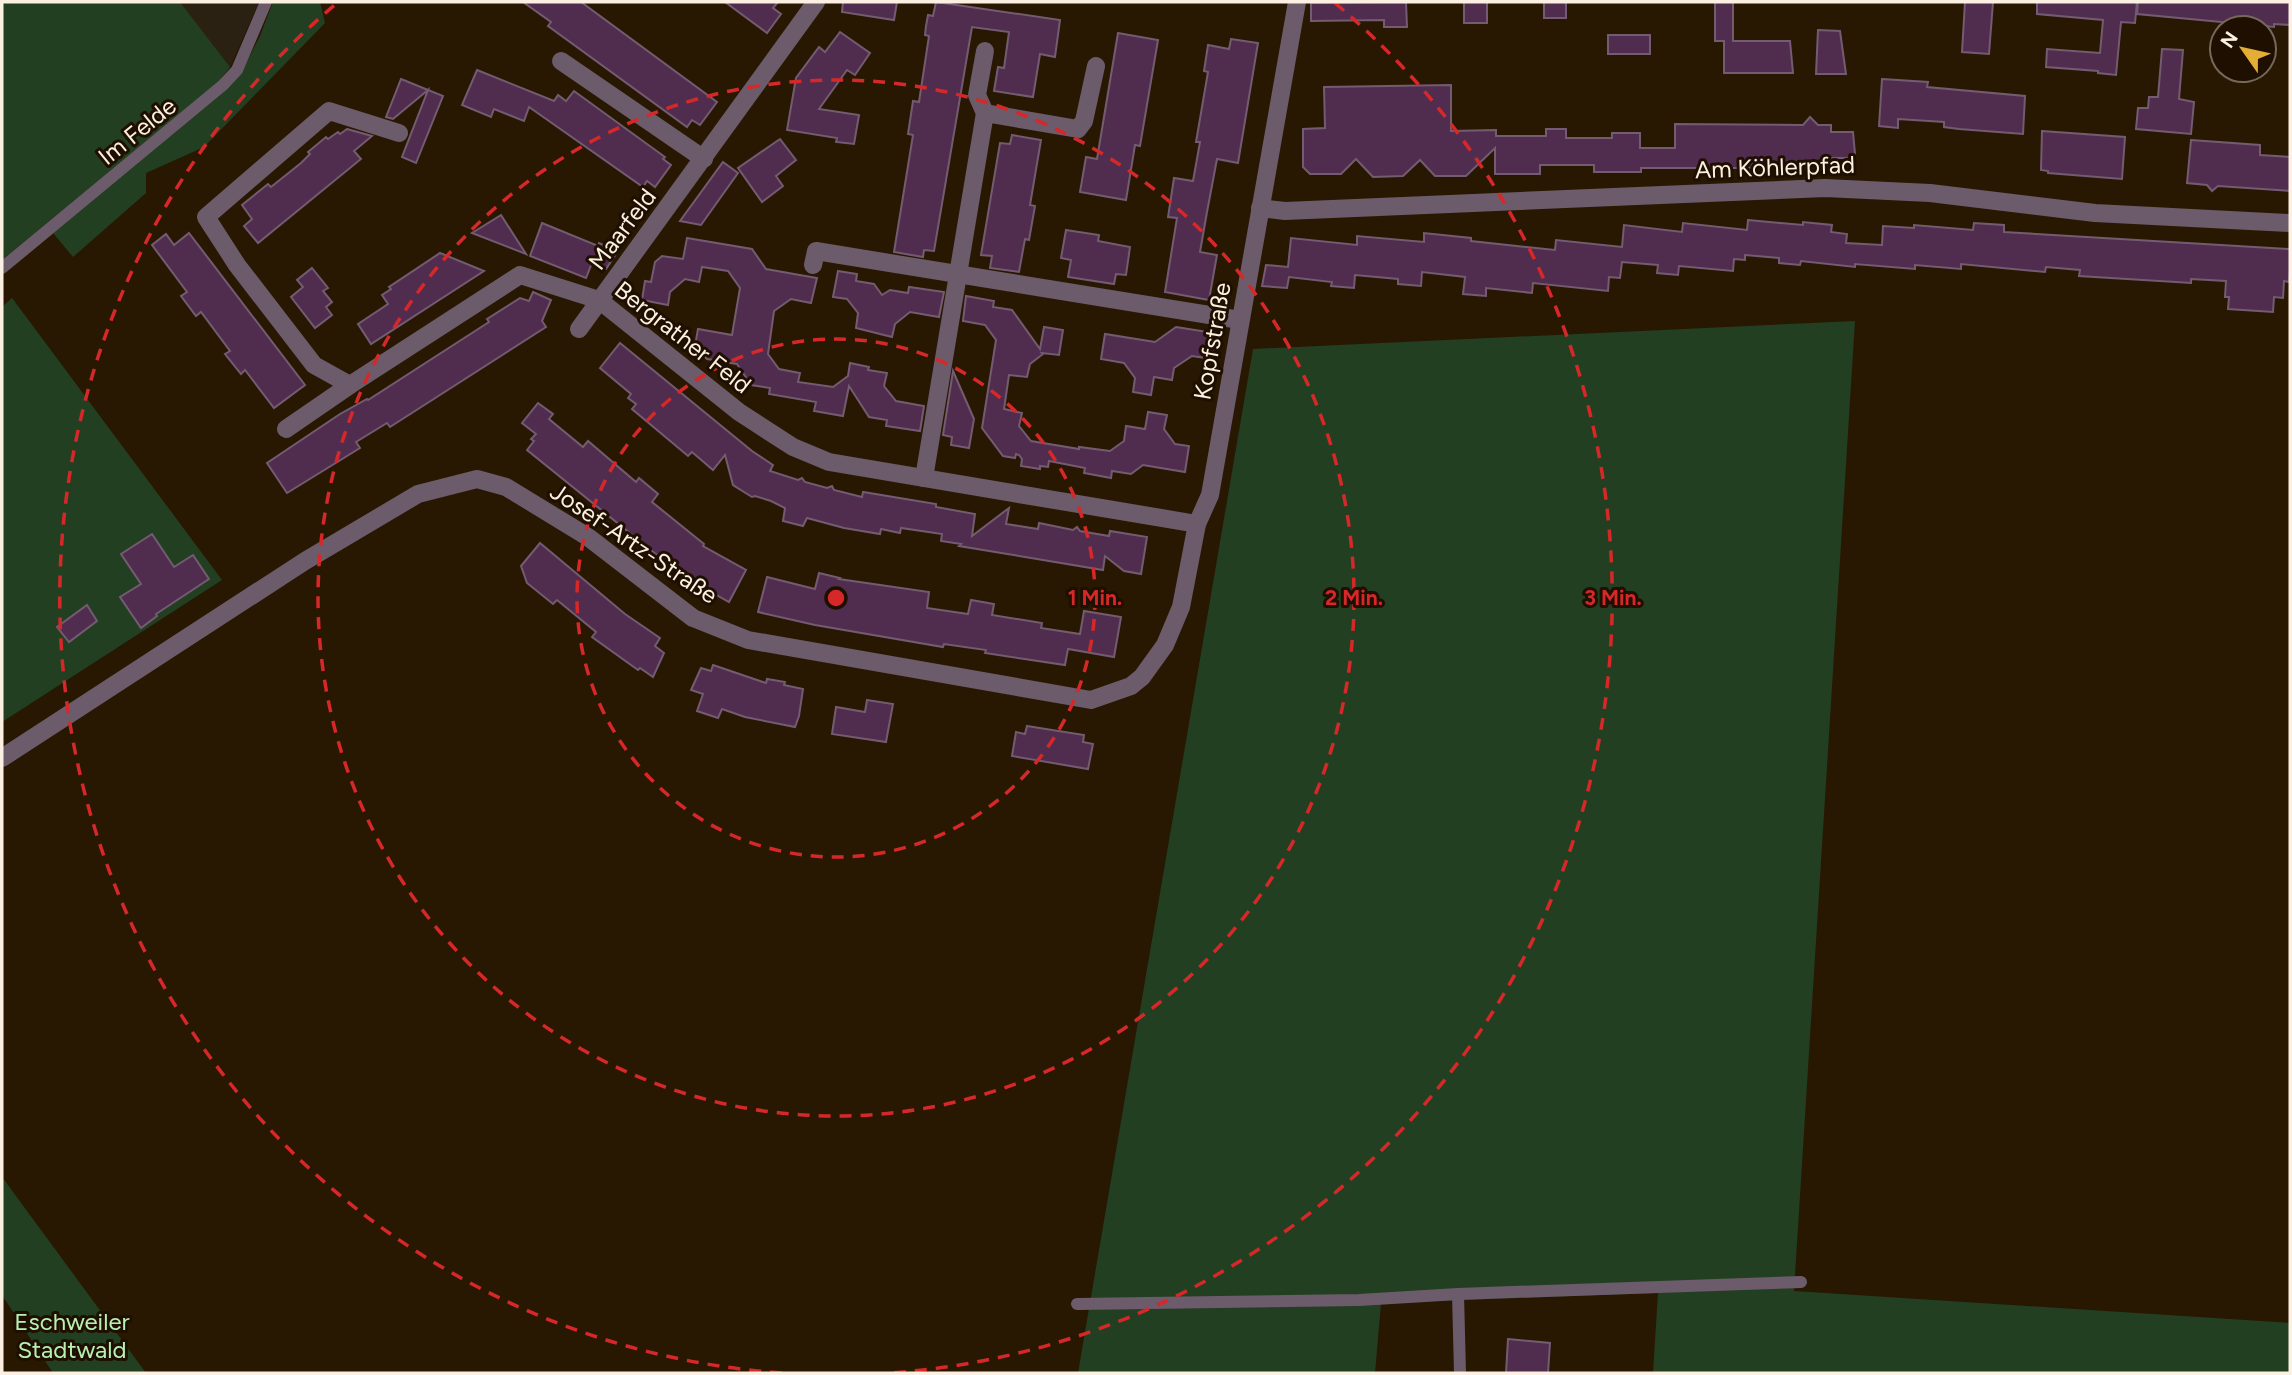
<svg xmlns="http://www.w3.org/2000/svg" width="2292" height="1375" font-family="Figtree,sans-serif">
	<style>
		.industrial { fill: #2b2112 }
		.green { fill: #233f21 }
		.building { fill: #502d4e; stroke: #735b71; stroke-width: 2 }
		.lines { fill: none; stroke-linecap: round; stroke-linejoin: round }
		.service { stroke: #6c5b6b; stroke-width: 12 }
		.minor { stroke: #6c5b6b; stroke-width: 18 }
		.ring { fill: none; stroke: #d62828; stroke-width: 3.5; stroke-dasharray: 12 9 }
		.labels { text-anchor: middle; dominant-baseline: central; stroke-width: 6; stroke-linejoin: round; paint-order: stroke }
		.street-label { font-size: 24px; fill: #fbf0e1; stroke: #1e0f00 }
		.park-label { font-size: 24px; fill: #b8f0b2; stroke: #1e0f00 }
		.centre { fill: #d62828; stroke: #1e0f00; stroke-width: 3.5 }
		.ring-label { font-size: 21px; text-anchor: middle; font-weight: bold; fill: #d62828; stroke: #1e0f00; stroke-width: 6; stroke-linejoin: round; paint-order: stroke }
	</style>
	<rect width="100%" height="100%" fill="#281801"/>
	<polygon class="industrial" points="180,2 259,2 230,67"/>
	<g class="green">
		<polygon points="2,2 180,2 230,67 219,81 2,260"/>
		<polygon points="273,2 320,2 325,23 204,147 146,173 146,193 73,257 53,233 241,73 260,36"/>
		<polygon points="12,298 222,580 2,722 2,307"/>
		<polygon points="1855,321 1794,1291 2290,1323 2290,1373 1653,1373 1658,1293 1381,1303 1375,1373 1078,1373 1253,349"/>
		<polygon points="2,1177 146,1373 53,1373 2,1295"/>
	</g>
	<g class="building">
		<polygon points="523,2 581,2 717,102 700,125 692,120 687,127 548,26 551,22"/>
		<polygon points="725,2 778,2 773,8 781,14 767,33"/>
		<polygon points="843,2 897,2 894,20 842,12"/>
		<polygon points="936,2 1060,20 1055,57 1040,54 1033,97 994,91 998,67 1004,68 1009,32 972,27 934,251 924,250 923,257 894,252 913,135 908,134 913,101 919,102 929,36 925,35 926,26 928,15 933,16"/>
		<polygon points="1406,2 1407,27 1384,27 1384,20 1311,21 1311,3"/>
		<rect x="1464" y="2" width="23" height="21"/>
		<rect x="1544" y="2" width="22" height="16"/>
		<polygon points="1715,2 1733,2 1733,41 1790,41 1793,73 1724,73 1724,41 1715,41"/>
		<polygon points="1965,2 1993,2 1989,54 1962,52"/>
		<polygon points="2037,2 2137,2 2135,23 2121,22 2116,75 2098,73 2098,71 2046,67 2047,49 2100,53 2103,20 2037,14"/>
		<polygon points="2138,2 2290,2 2290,25 2274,24 2274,27 2137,14"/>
		<polygon points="1818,30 1840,31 1846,74 1816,74"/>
		<polygon points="840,32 870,53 855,75 847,70 819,109 859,115 854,144 836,142 837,138 787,130 796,78 819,47 825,52"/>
		<polygon points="1118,33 1158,40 1140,146 1135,145 1126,200 1080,192 1086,157 1097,159"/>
		<rect x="1608" y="35" width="42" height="19"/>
		<polygon points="1231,39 1258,43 1238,163 1217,159 1207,212 1200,252 1217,255 1209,300 1165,292 1177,218 1168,217 1174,178 1193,181 1200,142 1196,142 1208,72 1204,71 1208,45 1229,49"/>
		<polygon points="2162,49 2183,50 2179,99 2194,102 2191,134 2136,129 2138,108 2148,108 2149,97 2158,97"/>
		<polygon points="477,70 554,101 558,95 566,101 574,91 665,157 663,159 671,165 655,187 647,181 643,187 529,107 524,121 494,109 491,117 462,105"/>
		<polygon points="401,79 443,96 416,163 402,157 428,90 393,119 386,117"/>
		<polygon points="1882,79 1928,82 1927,87 2025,96 2023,134 1959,129 1944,127 1944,122 1898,119 1898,128 1879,126"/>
		<polygon points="1451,85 1451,131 1496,130 1496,136 1546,136 1546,129 1566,129 1566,138 1612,138 1612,133 1640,133 1640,148 1675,148 1675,124 1803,125 1810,117 1818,125 1831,125 1831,132 1853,132 1855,154 1849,158 1831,158 1831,163 1752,163 1752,168 1641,168 1641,172 1594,172 1594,165 1540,165 1540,174 1495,174 1495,148 1466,176 1435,176 1420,160 1403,176 1373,177 1356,159 1341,174 1310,174 1303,167 1303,129 1325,128 1324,87"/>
		<polygon points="347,129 372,136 354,151 361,159 258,243 244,226 252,219 242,205 268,184 271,187 301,163 310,154 308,152 326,137 328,139 338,132 340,134"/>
		<polygon points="2042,131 2125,137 2122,179 2048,173 2048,171 2041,170"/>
		<polygon points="1012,135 1041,140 1030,205 1035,206 1029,240 1025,239 1019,272 990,268 992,256 981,255 1000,143 1010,144"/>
		<polygon points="780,139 796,160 776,176 783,186 762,202 738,168"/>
		<polygon points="2191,140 2260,145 2260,155 2290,157 2290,191 2218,186 2212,191 2207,185 2187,183"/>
		<polygon points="723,162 738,173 701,225 680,221"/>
		<polygon points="501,215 526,254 472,233"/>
		<polygon points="1748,220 1803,225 1803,222 1832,225 1831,232 1847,234 1846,243 1882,245 1883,226 1914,228 1914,225 1973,230 1974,223 2004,225 2004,232 2290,249 2290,269 2289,282 2284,281 2283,298 2274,297 2273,312 2228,309 2229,297 2225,297 2226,281 2191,279 2191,283 2079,276 2080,270 2046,267 2045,272 1961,264 1961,269 1915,265 1915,269 1855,264 1855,267 1801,261 1800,265 1779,263 1779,258 1745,255 1745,260 1734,259 1733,271 1679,266 1678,275 1657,273 1658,265 1622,262 1620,278 1609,277 1608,291 1533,283 1532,293 1486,288 1486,296 1463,294 1465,277 1422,272 1421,286 1398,284 1398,279 1355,275 1354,288 1331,286 1332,282 1289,277 1287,288 1262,286 1266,265 1288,267 1291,238 1357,245 1357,236 1424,242 1424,233 1471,238 1471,241 1555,250 1556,240 1622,247 1624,225 1682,232 1683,223 1747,230"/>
		<polygon points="542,223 598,246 599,243 618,251 606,269 592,263 586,278 530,256"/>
		<polygon points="1066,230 1099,235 1098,241 1130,247 1126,275 1116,274 1114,284 1068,277 1071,260 1061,258"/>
		<polygon points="189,233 305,385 274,408 245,370 241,374 225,354 230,351 201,312 196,316 181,296 187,292 152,245 166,234 174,245"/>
		<polygon points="687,238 752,249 766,269 817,278 811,303 791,299 774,311 768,354 779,369 800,373 798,382 833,387 848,376 850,363 869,367 868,370 887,373 884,386 896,401 924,406 920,431 886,426 887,420 869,417 849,386 843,416 814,411 816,402 769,394 770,388 751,385 737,364 707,359 695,346 698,329 732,335 740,288 728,271 702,267 699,282 685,279 670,292 668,305 642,300 645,281 651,282 655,262 662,256 683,259"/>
		<polygon points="440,253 484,271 371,344 358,324 388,304 382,295 391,289 389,287"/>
		<polygon points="312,268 328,288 323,291 332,302 326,307 332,315 315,328 291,297 303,287 297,280"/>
		<polygon points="838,271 857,274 856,281 874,284 882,295 890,290 908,293 909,287 944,292 939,317 910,312 895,324 892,337 856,328 858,313 847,299 833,297"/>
		<polygon points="533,292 551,300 542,321 546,327 390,427 387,423 356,442 360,448 287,493 267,463 340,414 367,399 368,400 489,322 487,319 520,298 529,301"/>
		<polygon points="966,296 994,301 993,307 1012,310 1040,349 1044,327 1063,330 1059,355 1042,353 1043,354 1030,364 1027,377 1009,375 1004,409 1022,413 1019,426 1031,441 1079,449 1079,447 1110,451 1124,441 1126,426 1145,429 1148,412 1167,415 1164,429 1175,444 1189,446 1185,472 1143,465 1131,474 1112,471 1111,478 1084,473 1085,468 1049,461 1048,467 1040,466 1040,469 1021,466 1022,459 1019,455 1016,454 1015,458 1003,456 982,428 996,340 985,325 963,321"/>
		<polygon points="1176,327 1208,332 1207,339 1216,340 1213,359 1192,356 1174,368 1172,380 1154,377 1151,395 1133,392 1135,378 1124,363 1101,359 1105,334 1155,342"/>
		<polygon points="620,343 752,451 773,465 770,471 798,480 802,478 805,482 827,488 832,486 834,490 862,497 863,492 936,504 936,507 975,514 972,536 1009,508 1006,524 1038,529 1039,523 1073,530 1077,527 1080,531 1109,536 1110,531 1147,537 1141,574 1124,571 1105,556 1103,570 959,546 961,544 941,541 942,534 901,528 900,533 881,529 880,534 844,528 807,518 803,526 783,521 785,508 771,501 755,496 752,497 733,485 725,455 713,470 692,452 688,456 632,409 636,404 628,398 631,394 600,368"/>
		<polygon points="953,371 974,419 969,448 951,445 952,437 943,435"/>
		<polygon points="538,403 553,414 549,419 583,447 588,441 636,482 639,478 658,494 652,502 704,544 703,546 746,570 729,602 683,576 527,450 534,441 531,439 536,434 522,423"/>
		<polygon points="152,534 174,567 193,555 209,579 156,614 157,616 141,628 120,597 141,584 121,554"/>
		<polygon points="540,543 625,614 660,638 655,646 664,653 653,677 640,668 638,670 592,637 596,632 557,600 553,604 527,583 521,566"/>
		<polygon points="819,573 840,578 839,579 929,592 927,608 968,614 971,600 994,604 992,615 1042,623 1041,628 1080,634 1084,611 1121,617 1114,657 1068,649 1065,665 985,653 986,650 944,644 943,647 815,625 758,612 767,577 815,589"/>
		<polygon points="87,605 97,621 69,642 57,627"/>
		<polygon points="713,665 766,683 767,679 785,682 784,685 803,689 799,716 795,727 745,717 722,709 718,718 697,711 703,694 691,690 701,668 711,671"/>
		<polygon points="867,700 893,704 886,742 832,734 836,707 865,712"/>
		<polygon points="1027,726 1084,735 1083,742 1093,744 1088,769 1012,756 1016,732 1025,734"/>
		<polygon points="1508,1339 1550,1343 1548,1373 1506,1373"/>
	</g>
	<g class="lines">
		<g class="service">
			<polyline points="2,268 223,85 237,70 266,2"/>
			<polyline points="1458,1294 1460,1373"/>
			<polyline points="1077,1304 1359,1300 1458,1294 1801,1282"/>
		</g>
		<g class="minor">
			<polyline points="561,61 704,159"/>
			<polyline points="985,113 977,95 985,51"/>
			<polyline points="1260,208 1285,211 1825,188 1930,193 2095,213 2290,223"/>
			<polyline points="813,265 816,251 1240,320"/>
			<polyline points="579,329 816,2"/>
			<polyline points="350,385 520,275 599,300 739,412 793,447 829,462 1197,524"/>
			<polyline points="286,429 350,385 314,365 237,265 206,217 329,111 399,133"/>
			<polyline points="924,478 985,113 1078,129 1084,121 1096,66"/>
			<polyline points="2,758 305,561 418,494 477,479 506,487 588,537 693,618 748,640 1091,700 1131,686 1142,677 1165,645 1181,607 1197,524 1210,495 1297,2"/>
		</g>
	</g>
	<g class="ring">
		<circle cx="836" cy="598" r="259"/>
		<circle cx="836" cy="598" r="518"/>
		<path d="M782 1373A777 777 0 0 1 337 3M1335 3A777 777 0 0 1 890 1373"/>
	</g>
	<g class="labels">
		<g class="street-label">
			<text transform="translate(137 131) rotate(-39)">Im Felde</text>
			<text transform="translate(1775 167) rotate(-2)">Am Köhlerpfad</text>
			<text transform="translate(622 229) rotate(-53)">Maarfeld</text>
			<text transform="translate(683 337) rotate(38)">Bergrather Feld</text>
			<text transform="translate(1212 341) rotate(-80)">Kopfstraße</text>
			<text transform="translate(634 543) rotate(34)">Josef-Artz-Straße</text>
		</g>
		<g class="park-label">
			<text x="72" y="1321">Eschweiler<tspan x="72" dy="28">Stadtwald</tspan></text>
		</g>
	</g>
	<circle cx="836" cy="598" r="10" class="centre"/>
	<g class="ring-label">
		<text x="1095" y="605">1 Min.</text>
		<text x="1354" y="605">2 Min.</text>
		<text x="1613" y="605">3 Min.</text>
	</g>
	<rect width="2292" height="1375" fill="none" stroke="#fbf0e1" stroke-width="7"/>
	<g transform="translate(2243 49) rotate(304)"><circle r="33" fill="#1e0f00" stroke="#76695a" stroke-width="2"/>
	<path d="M0-5L12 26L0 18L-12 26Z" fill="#e4ae35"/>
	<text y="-10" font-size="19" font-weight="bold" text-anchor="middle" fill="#fbf0e1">N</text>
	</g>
</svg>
